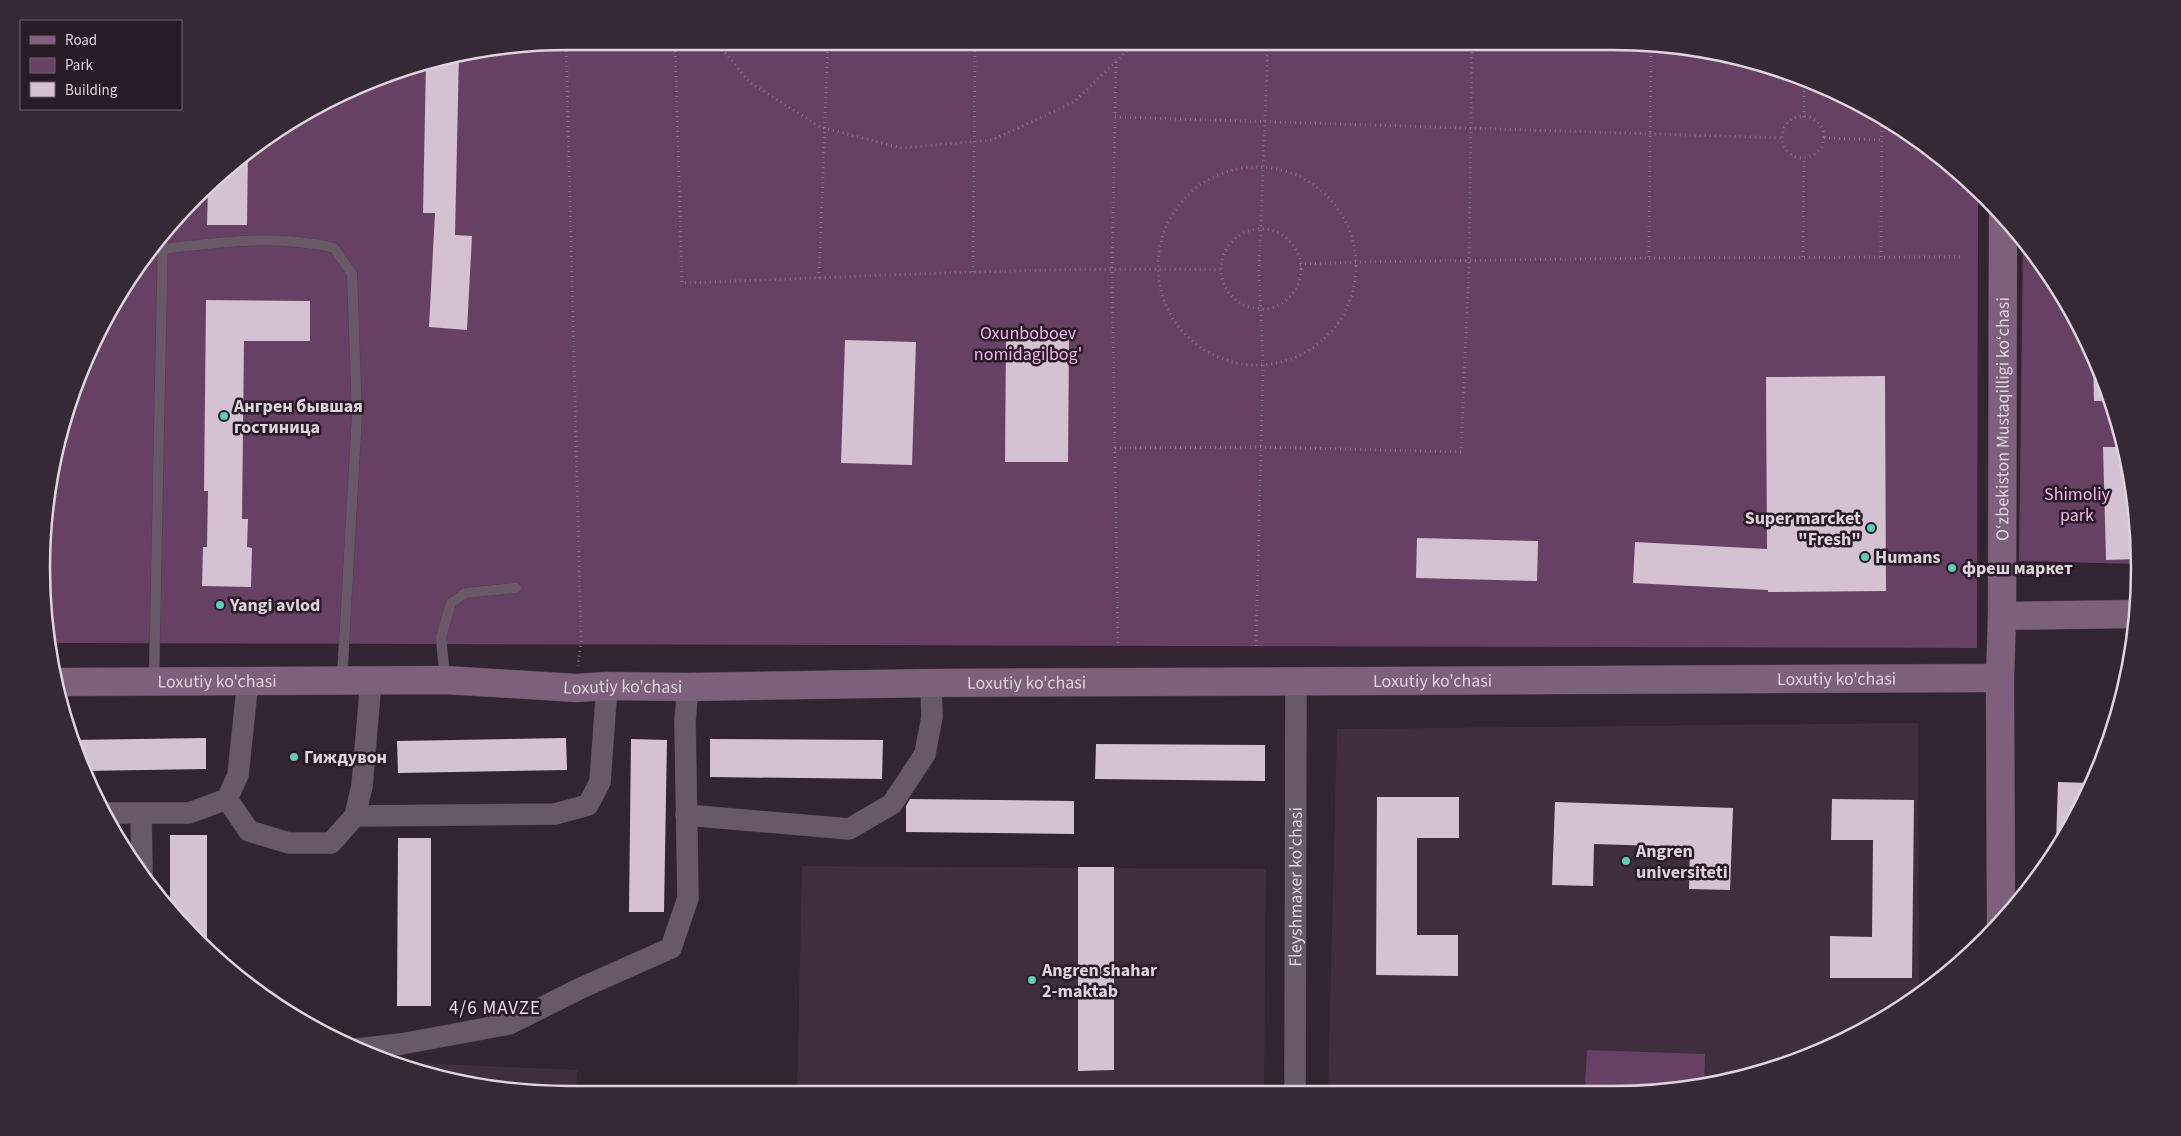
<svg xmlns="http://www.w3.org/2000/svg" width="2181" height="1136" font-family="'Source Sans 3',sans-serif">
	<style>
		.built { fill: #402d3e }
		.green { fill: #664164 }
		.building { fill: #d4c1d2 }
		.lines { fill: none; stroke-linecap: round; stroke-linejoin: round }
		.lane-casing { stroke: #4c414c; stroke-width: 11 }
		.street-casing { stroke: #4c414c; stroke-width: 22 }
		.secondary-casing { stroke: #4c414c; stroke-width: 29 }
		.path { stroke: #827681; stroke-width: 3; stroke-dasharray: 1 4; stroke-linecap: butt }
		.lane { stroke: #695968; stroke-width: 10 }
		.street { stroke: #695968; stroke-width: 21 }
		.secondary { stroke: #7d607b; stroke-width: 28 }
		.poi-dot { fill: #5dceb8; stroke: #281a27; stroke-width: 2 }
		.labels { text-anchor: middle; dominant-baseline: central; stroke-width: 5; stroke-linejoin: round; paint-order: stroke }
		.park-label { font-size: 18px; fill: #f4b5ef; stroke: #281a27 }
		.poi-label { font-size: 18px; font-weight: bold; fill: #ddd4dc; stroke: #281a27; text-anchor: start }
		.street-label { font-size: 18px; fill: #ddd4dc; stroke: #281a27 }
		.neighbourhood-label { font-size: 19px; letter-spacing: 1px; fill: #ecd9ea; stroke: #281a27 }
		.rim { fill: none; stroke: #ddd4dc; stroke-width: 2.5 }
	</style>
	<rect width="100%" height="100%" fill="#322431"/>
	<g class="built">
		<polygon points="1918,723 1919,994 1906,1006 1814,1055 1682,1090 1328,1091 1337,729"/>
		<polygon points="802,866 1266,869 1264,1091 797,1093"/>
		<polygon points="392,1062 577,1070 576,1094 534,1094 431,1077"/>
	</g>
	<g class="green">
		<polygon points="568,41 1647,42 1750,59 1846,96 1934,150 1978,192 1977,648 49,643 42,603 42,533 59,432 81,366 130,276 172,220 247,150 305,112 398,69 466,51"/>
		<polygon points="2023,241 2069,305 2112,399 2135,500 2137,564 2019,561"/>
		<polygon points="1587,1050 1705,1054 1704,1084 1682,1090 1585,1090"/>
	</g>
	<g class="building">
		<polygon points="459,53 455,235 472,236 467,330 429,327 435,213 423,213 426,62"/>
		<polygon points="248,149 247,225 207,225 208,187"/>
		<polygon points="206,300 310,301 310,341 244,341 242,519 248,519 247,547 252,548 251,587 202,586 203,547 207,547 208,491 204,491"/>
		<polygon points="1006,338 1069,339 1068,462 1005,462"/>
		<polygon points="845,340 916,342 912,465 841,463"/>
		<polygon points="2093,358 2112,399 2112,401 2094,401"/>
		<polygon points="1885,376 1886,591 1768,592 1768,590 1633,583 1635,542 1767,549 1766,377"/>
		<polygon points="2103,447 2123,447 2135,500 2137,559 2106,560"/>
		<polygon points="1417,538 1538,541 1537,581 1416,578"/>
		<polygon points="206,738 206,769 82,771 71,740"/>
		<polygon points="566,738 567,770 398,773 397,741"/>
		<polygon points="631,739 667,740 664,912 629,912"/>
		<polygon points="710,739 883,740 882,779 710,777"/>
		<polygon points="1096,744 1265,745 1265,781 1095,779"/>
		<polygon points="2058,782 2092,783 2085,801 2056,844"/>
		<polygon points="1377,797 1459,797 1459,838 1417,838 1417,935 1458,935 1458,976 1376,975"/>
		<polygon points="910,799 1074,801 1074,834 906,832 906,806"/>
		<polygon points="1832,799 1914,800 1912,978 1830,978 1830,936 1872,937 1873,840 1831,840"/>
		<polygon points="1555,802 1733,808 1730,890 1689,889 1690,847 1594,844 1593,886 1552,885"/>
		<polygon points="170,835 207,835 207,948 170,913"/>
		<polygon points="398,838 431,838 431,1006 397,1006"/>
		<polygon points="1078,867 1114,867 1114,1070 1078,1071"/>
	</g>
	<g class="lines">
		<defs>
			<g id="lane">
				<path d="M163 249C221 242 277 234 334 248L352 274 357 415 342 679"/>
				<polyline points="445,679 441,637 451,603 465,593 516,588"/>
				<polyline points="154,681 163,232"/>
			</g>
			<g id="street">
				<polyline points="227,799 249,831 289,843 331,843 355,816 362,786 371,681"/>
				<polyline points="104,813 189,813 227,799 238,775 248,680"/>
				<polyline points="141,813 142,876"/>
				<polyline points="686,815 849,829 892,804 925,754 932,717 931,683"/>
				<polyline points="355,816 555,814 588,805 600,782 607,686"/>
				<polyline points="357,1049 401,1044 509,1024 581,988 671,948 688,898 685,721 688,687"/>
				<path id="s1" d="M1295 1091 1296 682"/>
			</g>
			<g id="secondary">
				<polyline points="2002,616 2137,614"/>
				<path id="s2" d="M55 682 445 680 576 688 607 686 688 687 931 683 2000 678"/>
				<path id="s3" d="M2001 923 2000 678 2002 616 2003 215"/>
			</g>
		</defs>
		<use href="#lane" class="lane-casing"/>
		<use href="#street" class="street-casing"/>
		<use href="#secondary" class="secondary-casing"/>
		<g class="path">
			<polyline points="566,41 581,639 578,666"/>
			<path d="M675 41 682 283C861 277 1041 266 1220 270"/>
			<polyline points="716,41 749,82 820,127 901,148 992,140 1074,102 1136,42"/>
			<polyline points="1116,62 1112,269 1118,646"/>
			<circle cx="1803" cy="137" r="21"/>
			<polyline points="1115,117 1783,138"/>
			<polyline points="1804,117 1804,80"/>
			<polyline points="1824,138 1882,140"/>
			<circle cx="1257" cy="266" r="99"/>
			<circle cx="1261" cy="269" r="40"/>
			<polyline points="1803,257 1804,158"/>
			<polyline points="1881,257 1882,118"/>
			<polyline points="1649,258 1960,257"/>
			<polyline points="1300,264 1356,262 1649,258 1651,43"/>
			<polyline points="973,272 975,42"/>
			<polyline points="819,278 828,42"/>
			<polyline points="1115,448 1260,447 1461,452 1469,266 1472,42"/>
			<polyline points="1256,646 1263,366 1259,271 1268,42"/>
		</g>
		<use href="#lane" class="lane"/>
		<use href="#street" class="street"/>
		<use href="#secondary" class="secondary"/>
	</g>
	<g class="poi-dot">
		<circle cx="224" cy="416" r="5"/>
		<circle cx="1871" cy="528" r="5"/>
		<circle cx="1865" cy="557" r="5"/>
		<circle cx="1952" cy="568" r="5"/>
		<circle cx="220" cy="605" r="5"/>
		<circle cx="294" cy="757" r="5"/>
		<circle cx="1626" cy="861" r="5"/>
		<circle cx="1032" cy="980" r="5"/>
	</g>
	<g class="labels">
		<g class="park-label">
			<text x="1028" y="333">Oxunboboev<tspan x="1028" dy="21">nomidagi bog'</tspan></text>
			<text x="2077" y="494">Shimoliy<tspan x="2077" dy="21">park</tspan></text>
		</g>
		<g class="poi-label">
			<text x="234" y="406">Ангрен бывшая<tspan x="234" dy="21">гостиница</tspan></text>
			<text x="1861" y="518" text-anchor="end">Super marcket<tspan x="1861" dy="21">"Fresh"</tspan></text>
			<text x="1875" y="557">Humans</text>
			<text x="1962" y="568">фреш маркет</text>
			<text x="230" y="605">Yangi avlod</text>
			<text x="304" y="757">Гиждувон</text>
			<text x="1636" y="851">Angren<tspan x="1636" dy="21">universiteti</tspan></text>
			<text x="1042" y="970">Angren shahar<tspan x="1042" dy="21">2-maktab</tspan></text>
		</g>
		<g class="street-label">
			<text stroke="none"><textPath href="#s3" startOffset="504">O‘zbekiston Mustaqilligi ko‘chasi</textPath></text>
			<text stroke="none"><textPath href="#s2" startOffset="1782">Loxutiy ko'chasi</textPath></text>
			<text stroke="none"><textPath href="#s2" startOffset="162">Loxutiy ko'chasi</textPath></text>
			<text stroke="none"><textPath href="#s2" startOffset="1378">Loxutiy ko'chasi</textPath></text>
			<text stroke="none"><textPath href="#s2" startOffset="972">Loxutiy ko'chasi</textPath></text>
			<text stroke="none"><textPath href="#s2" startOffset="568">Loxutiy ko'chasi</textPath></text>
			<text stroke="none"><textPath href="#s1" startOffset="204">Fleyshmaxer ko'chasi</textPath></text>
		</g>
		<g class="neighbourhood-label">
			<text x="495" y="1008">4/6 MAVZE</text>
		</g>
	</g>
	<path d="M0 0H2181V1136H0ZM568 50H1613A518 518 0 0 1 2131 568V568A518 518 0 0 1 1613 1086H568A518 518 0 0 1 50 568V568A518 518 0 0 1 568 50Z" fill="#362935" fill-rule="evenodd"/>
	<path class="rim" d="M568 50H1613A518 518 0 0 1 2131 568V568A518 518 0 0 1 1613 1086H568A518 518 0 0 1 50 568V568A518 518 0 0 1 568 50Z"/>
	<rect x="20" y="20" width="162" height="90" fill="#281a27" stroke="#70646f"/>
	<rect x="30" y="36" width="25" height="8" fill="#7d607b" stroke="#70646f"/>
	<text x="65" y="45" font-size="15" fill="#ddd4dc">Road</text>
	<rect x="30" y="58" width="25" height="15" fill="#664164" stroke="#70646f"/>
	<text x="65" y="70" font-size="15" fill="#ddd4dc">Park</text>
	<rect x="30" y="82" width="25" height="15" fill="#d4c1d2" stroke="#70646f"/>
	<text x="65" y="95" font-size="15" fill="#ddd4dc">Building</text>
</svg>
